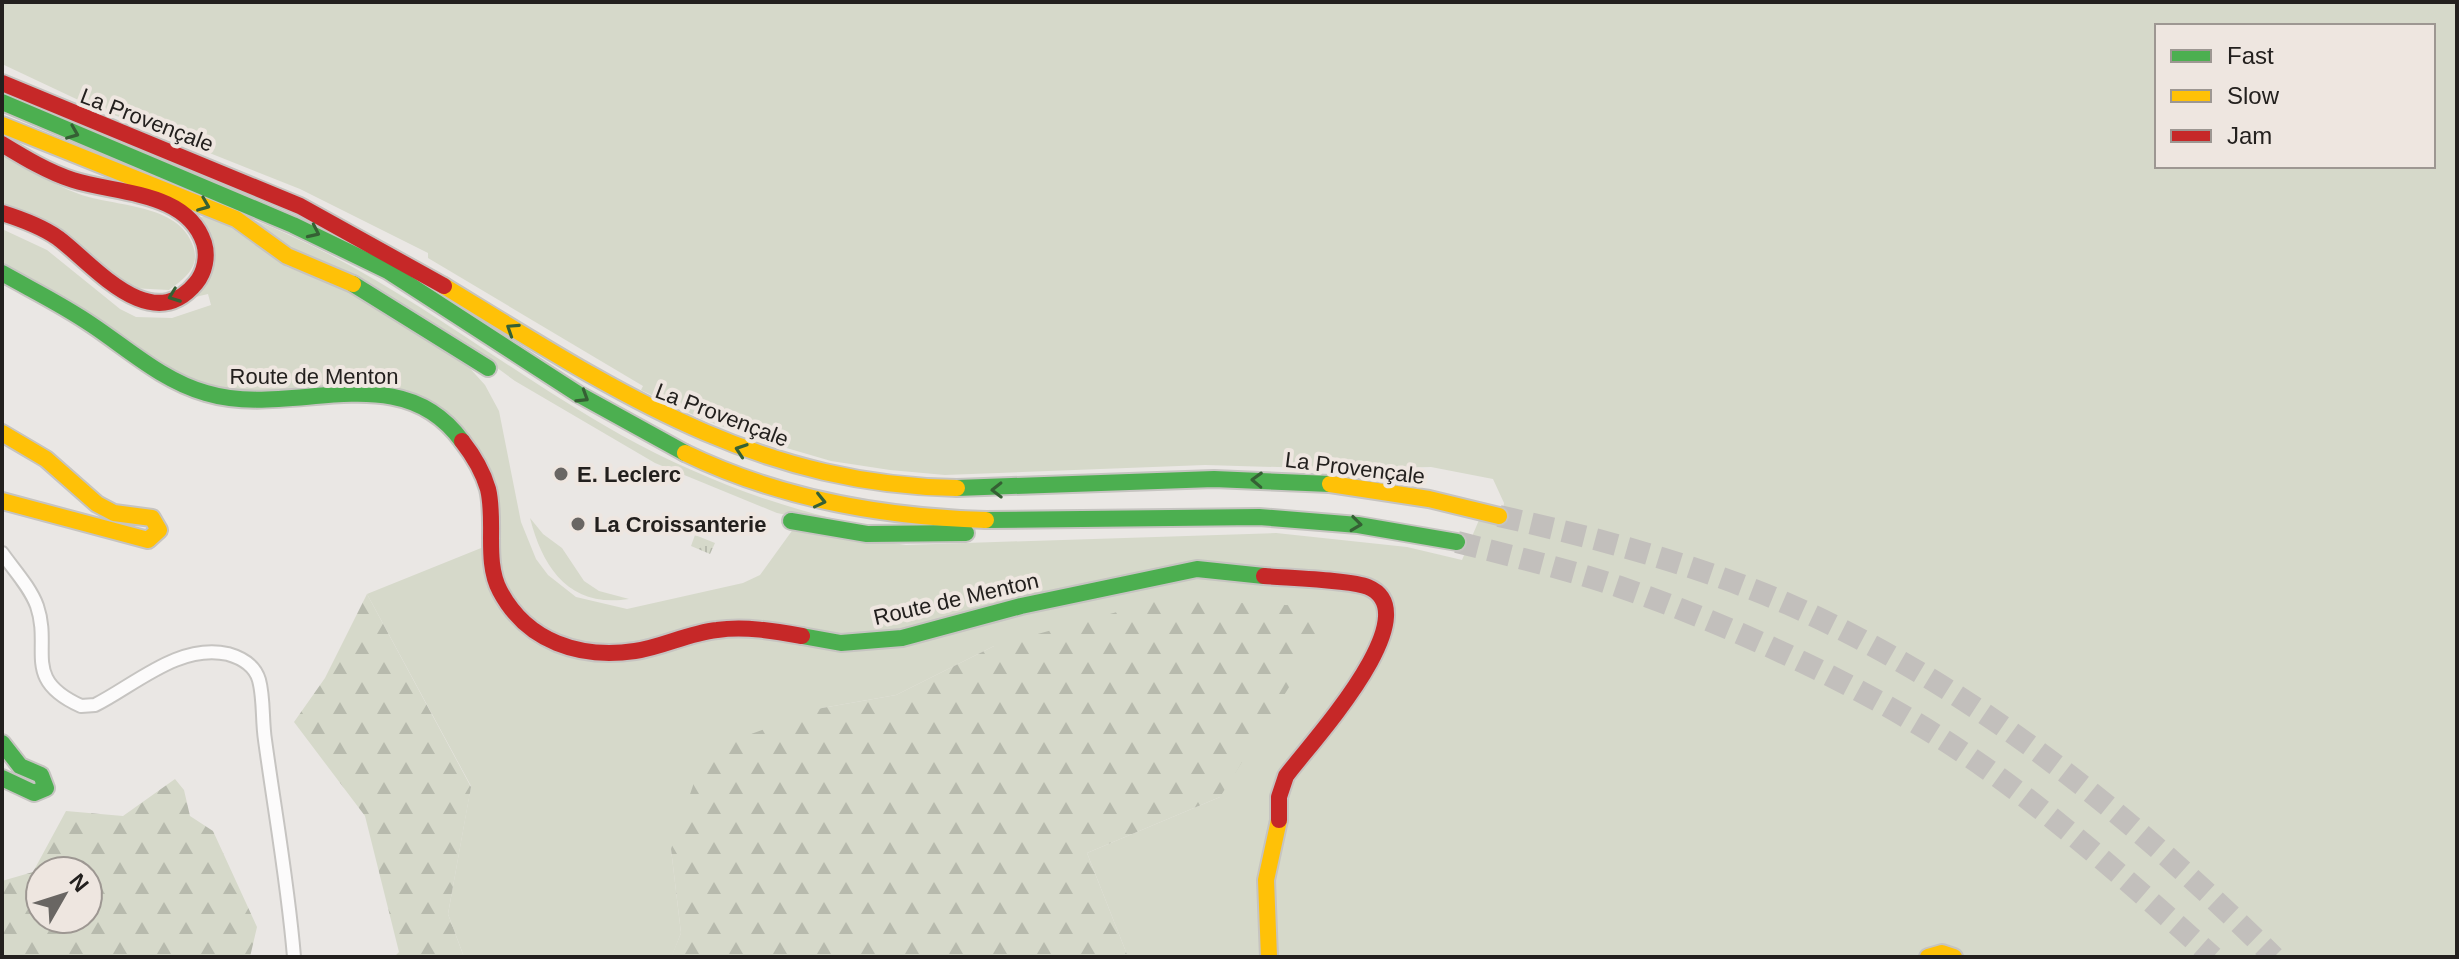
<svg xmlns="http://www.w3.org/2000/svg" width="2459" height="959" font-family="Arial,sans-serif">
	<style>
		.green { fill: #d6d9ca; fill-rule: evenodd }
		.forest { fill: url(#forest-firs); fill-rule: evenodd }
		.park { fill: url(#park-tufts) }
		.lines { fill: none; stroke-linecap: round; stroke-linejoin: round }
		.highway-tunnel { stroke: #c2bfbc; stroke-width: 22; stroke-dasharray: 22 11; stroke-linecap: butt }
		.street-casing { stroke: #c6c4c1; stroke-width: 16 }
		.fast-casing { stroke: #c6c4c1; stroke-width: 20 }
		.slow-casing { stroke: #c6c4c1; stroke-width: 20 }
		.jam-casing { stroke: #c6c4c1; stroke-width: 20 }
		.street { stroke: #fcfbfb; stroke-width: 12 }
		.fast { stroke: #4caf50; stroke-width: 16 }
		.slow { stroke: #ffc107; stroke-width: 16 }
		.jam { stroke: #c62828; stroke-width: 16 }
		.oneway { stroke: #356034 }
		.poi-dot { fill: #696663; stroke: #eee6e0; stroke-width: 3 }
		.labels { text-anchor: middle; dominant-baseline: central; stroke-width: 8; stroke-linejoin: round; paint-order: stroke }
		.street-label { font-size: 22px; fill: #23201e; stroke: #eee6e0 }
		.poi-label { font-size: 22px; font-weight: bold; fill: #23201e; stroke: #eee6e0; text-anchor: start }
	</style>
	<defs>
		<pattern id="forest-firs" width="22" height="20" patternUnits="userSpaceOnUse" patternTransform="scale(2)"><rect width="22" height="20" fill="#d6d9ca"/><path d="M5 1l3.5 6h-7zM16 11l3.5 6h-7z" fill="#b7baad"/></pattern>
		<pattern id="park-tufts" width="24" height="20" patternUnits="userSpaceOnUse" patternTransform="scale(2)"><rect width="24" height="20" fill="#d6d9ca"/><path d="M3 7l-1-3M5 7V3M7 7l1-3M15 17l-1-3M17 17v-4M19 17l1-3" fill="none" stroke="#b7baad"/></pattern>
	</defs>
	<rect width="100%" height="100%" fill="#eae7e4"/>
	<g class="green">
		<path d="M2 2H2457V957H1128L1087 853 1220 797 994 646 896 695 822 708 671 849 681 933 672 956 464 957 448 914 471 786 367 594 501 540 493 481 483 458 462 427 427 401 235 393 175 379 2 267V229L47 250 120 309 136 317 172 318 211 305 208 294 191 298 201 217 213 215 287 267 349 290 467 365 485 385 499 411 521 522 536 559 548 575 576 597 627 609 743 583 760 575 794 528 906 545 1276 533 1407 547 1462 560 1479 520 1501 525 1504 503 1493 479 1431 467 1344 469 1205 465 945 475 890 470 831 461 766 442 704 420 641 390 643 386 428 258V253L300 189 89 105 2 64ZM2157 26H2433V166H2157Z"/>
		<path d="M2 152C27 168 51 184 79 194 114 207 179 203 193 246 201 267 184 279 169 290L131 288 2 205Z"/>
		<path d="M249 218C389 272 493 363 621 435 688 472 760 501 835 519L836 525 777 513 655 463 515 381 474 351 310 261Z"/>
		<path d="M530 518 543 534 562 548 584 581 599 591 629 599C570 608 543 569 530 518Z"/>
	</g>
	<g class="forest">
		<polygon points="367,594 471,787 448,914 464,957 394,957 399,952 365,816 294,722 325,678"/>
		<polygon points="1164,599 1307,606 1325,630 1220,797 1087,853 1128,957 664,957 672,955 681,933 671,849 705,751 822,708 896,695 994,646"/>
		<path d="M175 779 184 790 190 816 213 831 257 927 250 957H2V881L33 872 66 811 123 816ZM40 871H88V919H40Z"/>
	</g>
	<polygon class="park" points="695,535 715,543 710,554 691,546"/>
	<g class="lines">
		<g class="highway-tunnel">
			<path d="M1499 516C1597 538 1696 564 1788 604 1976 688 2129 814 2274 957"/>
			<path d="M1457 542C1511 556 1567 569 1620 587 1740 628 1881 694 1984 767 2065 824 2139 891 2213 957"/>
		</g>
		<defs>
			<path id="street" d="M2 553C14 570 30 587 37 606 52 650 21 679 81 706L95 705C135 685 179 643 228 654 242 658 255 666 259 680 264 698 262 721 265 740 275 813 288 884 294 957"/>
			<g id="fast">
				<polyline points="2,102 293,225 388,271 578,394 685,453"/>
				<path d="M2 273C32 290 63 305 92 325 128 349 163 381 206 393 292 419 399 354 462 441"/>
				<polyline points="353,284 488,368"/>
				<polyline points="957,488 1214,479 1330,484"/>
				<polyline points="986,520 1259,517 1358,525 1457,542"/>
				<polyline points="791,521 867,534 966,533"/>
				<polyline points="802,636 841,643 902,638 1021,606 1197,569 1264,576"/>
				<polyline points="2,743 20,766 41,775 46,788 34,793 2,778"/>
			</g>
			<g id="slow">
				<polyline points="2,125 236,219 287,256 353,284"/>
				<path d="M444 286C611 388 753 485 957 488"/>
				<polyline points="2,433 46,459 97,504 114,513 152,518 159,530 148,540 2,501"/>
				<path d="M685 453C780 499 882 517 986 520"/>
				<polyline points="1330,484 1429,499 1499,516"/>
				<polyline points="1269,957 1266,880 1279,820"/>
				<polyline points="1928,957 1942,953 1954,957"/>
			</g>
			<g id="jam">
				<polyline points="2,83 300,206 444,286"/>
				<path d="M2 144C25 158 48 172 73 180 117 194 187 191 204 243 208 256 205 272 196 283 151 338 93 264 58 238 41 226 21 219 2 213"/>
				<path d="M462 441C473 455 483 472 488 489 496 522 484 561 500 591 527 642 580 659 635 651 663 647 688 633 717 630 745 626 774 631 802 636"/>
				<path d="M1264 576C1287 578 1352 580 1368 587 1432 614 1307 747 1286 776L1279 797V820"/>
			</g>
		</defs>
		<use href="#street" class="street-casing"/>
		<use href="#fast" class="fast-casing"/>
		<use href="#slow" class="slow-casing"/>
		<use href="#jam" class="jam-casing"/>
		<use href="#street" class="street"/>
		<use href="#fast" class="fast"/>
		<use href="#slow" class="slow"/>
		<use href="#jam" class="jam"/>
	</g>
	<defs><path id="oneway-chevron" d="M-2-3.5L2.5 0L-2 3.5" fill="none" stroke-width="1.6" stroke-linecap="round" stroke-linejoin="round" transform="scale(2)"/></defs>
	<g class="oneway">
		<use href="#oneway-chevron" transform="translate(73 133) rotate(22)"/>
		<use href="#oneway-chevron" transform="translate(204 205) rotate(22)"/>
		<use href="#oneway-chevron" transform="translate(314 232) rotate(25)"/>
		<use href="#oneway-chevron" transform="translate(174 296) rotate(159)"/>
		<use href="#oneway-chevron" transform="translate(512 329) rotate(-147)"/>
		<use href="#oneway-chevron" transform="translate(583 397) rotate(32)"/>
		<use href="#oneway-chevron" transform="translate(741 450) rotate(-161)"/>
		<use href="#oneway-chevron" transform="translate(1257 480) rotate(-178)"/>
		<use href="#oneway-chevron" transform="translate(997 490) rotate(179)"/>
		<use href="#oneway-chevron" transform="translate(820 501) rotate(13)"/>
		<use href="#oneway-chevron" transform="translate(1356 524) rotate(7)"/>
	</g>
	<g class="poi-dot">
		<circle cx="561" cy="474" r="8"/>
		<circle cx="578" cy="524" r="8"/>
	</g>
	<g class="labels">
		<g class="street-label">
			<text transform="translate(147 120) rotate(21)">La Provençale</text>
			<text x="314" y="376">Route de Menton</text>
			<text transform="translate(722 415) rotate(21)">La Provençale</text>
			<text transform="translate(1355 468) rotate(7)">La Provençale</text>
			<text transform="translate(956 599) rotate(-13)">Route de Menton</text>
		</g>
		<g class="poi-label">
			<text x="577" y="474">E. Leclerc</text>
			<text x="594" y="524">La Croissanterie</text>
		</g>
	</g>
	<rect width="2459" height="959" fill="none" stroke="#23201e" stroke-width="8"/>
	<rect x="2155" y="24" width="280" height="144" fill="#eee6e0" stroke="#9d9792" stroke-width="2"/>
	<rect x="2171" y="50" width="40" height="12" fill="#4caf50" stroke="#9d9792" stroke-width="2"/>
	<text x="2227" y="64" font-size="24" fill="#23201e">Fast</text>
	<rect x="2171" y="90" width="40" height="12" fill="#ffc107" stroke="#9d9792" stroke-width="2"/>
	<text x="2227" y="104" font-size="24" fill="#23201e">Slow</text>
	<rect x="2171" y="130" width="40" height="12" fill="#c62828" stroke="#9d9792" stroke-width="2"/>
	<text x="2227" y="144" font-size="24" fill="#23201e">Jam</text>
	<g transform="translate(64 895) rotate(51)"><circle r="38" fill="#eee6e0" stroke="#9d9792" stroke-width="2"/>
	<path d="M0-6L14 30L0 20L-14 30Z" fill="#696663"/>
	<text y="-12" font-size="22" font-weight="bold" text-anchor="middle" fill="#23201e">N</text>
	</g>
</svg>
